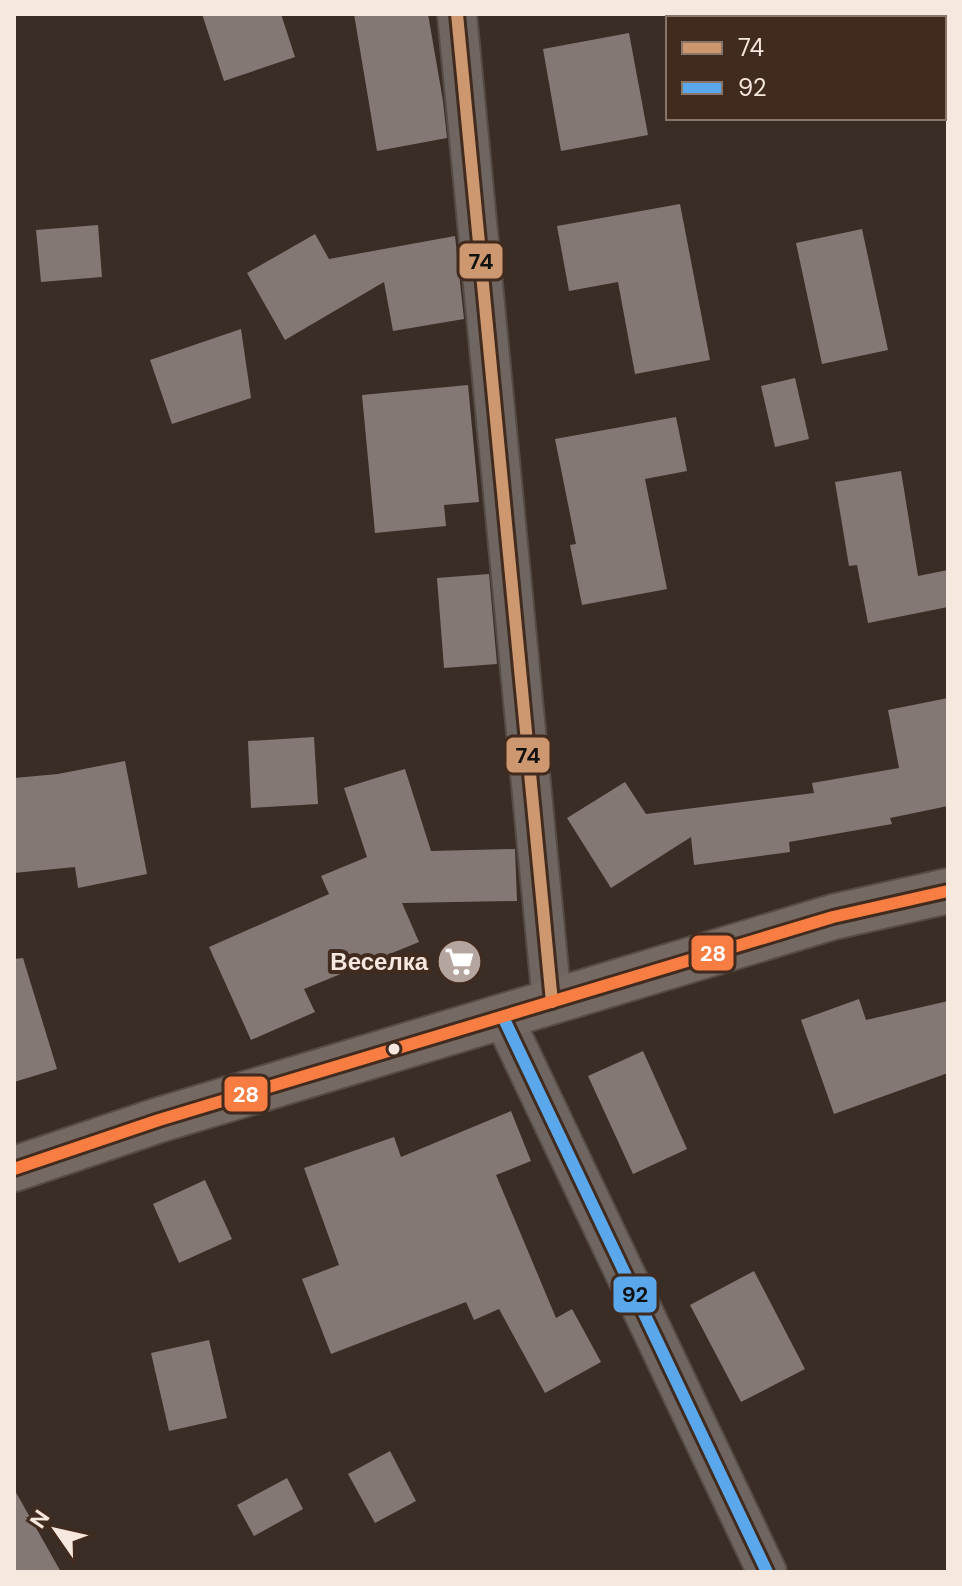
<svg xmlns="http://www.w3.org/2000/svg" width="962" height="1586" font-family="'DM Sans',sans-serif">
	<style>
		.building { fill: #837874 }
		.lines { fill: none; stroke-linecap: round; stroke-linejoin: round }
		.minor-casing { stroke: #574c45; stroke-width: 42 }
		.secondary-casing { stroke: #574c45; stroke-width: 48 }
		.minor { stroke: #706661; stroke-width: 38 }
		.secondary { stroke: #756963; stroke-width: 44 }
		.bus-1-casing { stroke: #412b1e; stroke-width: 18 }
		.bus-2-casing { stroke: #412b1e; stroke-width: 18 }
		.bus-3-casing { stroke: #412b1e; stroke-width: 18 }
		.bus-1 { stroke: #cd976f; stroke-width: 12 }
		.bus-2 { stroke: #5aa8eb; stroke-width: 12 }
		.bus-3 { stroke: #f77d43; stroke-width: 12 }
		.bus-dot { fill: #f6e7df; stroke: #412b1e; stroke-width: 3 }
		.labels { text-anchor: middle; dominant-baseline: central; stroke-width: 8; stroke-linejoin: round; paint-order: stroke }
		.poi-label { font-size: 24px; font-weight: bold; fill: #f6e7df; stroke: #412b1e; text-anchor: end }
		.line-badge { stroke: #412b1e; stroke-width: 3 }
		.badge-label { font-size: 22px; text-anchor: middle; font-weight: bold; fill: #fff }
		.pale-badge-label { font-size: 22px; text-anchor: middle; font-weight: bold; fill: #111 }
	</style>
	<rect width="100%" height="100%" fill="#392d26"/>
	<g class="building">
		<polygon points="202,14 281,14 295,57 224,81"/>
		<polygon points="354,14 428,14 443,101 447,138 377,151"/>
		<polygon points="629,33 648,135 561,151 543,49"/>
		<polygon points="680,204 710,360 635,374 618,282 569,291 557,226"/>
		<polygon points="98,225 102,277 41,282 36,230"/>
		<polygon points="862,229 888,350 822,364 796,243"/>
		<polygon points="315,234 329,259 455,236 464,319 393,331 384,282 285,340 247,273"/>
		<polygon points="241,329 251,398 172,424 150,360"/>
		<polygon points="795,378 809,439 775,447 761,386"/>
		<polygon points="468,385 479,502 444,505 446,526 375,533 362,395"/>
		<polygon points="676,417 687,471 645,479 667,589 582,605 570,545 576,544 555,439"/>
		<polygon points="901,471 918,576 948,570 948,607 868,623 857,565 849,566 835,482"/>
		<polygon points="489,574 497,664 444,668 437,578"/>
		<polygon points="948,698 948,806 890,818 892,824 789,842 790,852 694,865 691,837 611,888 567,818 625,782 646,814 814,793 812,783 899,768 888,710"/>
		<polygon points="314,737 318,804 251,808 248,741"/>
		<polygon points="125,761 147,874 78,888 75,867 14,873 14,778 58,774"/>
		<polygon points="405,769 431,851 515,849 517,901 402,903 419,942 304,989 315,1012 251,1040 209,947 329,894 321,876 367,857 344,788"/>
		<polygon points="23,958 57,1069 14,1082 14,959"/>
		<polygon points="859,999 866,1020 948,1001 948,1073 834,1114 801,1020"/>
		<polygon points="643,1051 687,1149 633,1174 588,1076"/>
		<polygon points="511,1111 531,1161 496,1175 556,1318 572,1309 601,1362 545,1393 499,1309 474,1320 466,1302 331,1354 302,1279 339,1265 304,1168 394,1137 401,1157"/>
		<polygon points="205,1180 232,1239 179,1263 153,1204"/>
		<polygon points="754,1271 805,1369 741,1402 690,1305"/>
		<polygon points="209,1340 227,1418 169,1431 151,1353"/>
		<polygon points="390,1451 416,1501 375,1523 348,1474"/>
		<polygon points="287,1478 303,1509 254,1536 237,1505"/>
		<polygon points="14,1489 61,1572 14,1572"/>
	</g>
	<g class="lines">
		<defs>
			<g id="minor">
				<polyline points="457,14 552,1002"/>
				<polyline points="503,1017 767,1572"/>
			</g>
			<polyline id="secondary" points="14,1169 159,1120 833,917 948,891"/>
		</defs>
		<use href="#minor" class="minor-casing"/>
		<use href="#secondary" class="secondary-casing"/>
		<use href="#minor" class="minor"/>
		<use href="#secondary" class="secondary"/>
		<defs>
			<polyline id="bus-1" points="457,14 552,1002"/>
			<polyline id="bus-2" points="503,1017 767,1572"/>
			<polyline id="bus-3" points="14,1169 159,1120 833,917 948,891"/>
		</defs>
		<use href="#bus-1" class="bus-1-casing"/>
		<use href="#bus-2" class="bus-2-casing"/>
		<use href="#bus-3" class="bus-3-casing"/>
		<use href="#bus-1" class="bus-1"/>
		<use href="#bus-2" class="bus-2"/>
		<use href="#bus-3" class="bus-3"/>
	</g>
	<defs>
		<symbol id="supermarket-disc" viewBox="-11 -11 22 22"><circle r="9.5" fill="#b4a69e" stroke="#412b1e"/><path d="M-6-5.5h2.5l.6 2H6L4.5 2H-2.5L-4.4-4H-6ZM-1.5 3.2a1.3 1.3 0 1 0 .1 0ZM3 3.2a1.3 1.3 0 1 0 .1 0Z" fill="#fff"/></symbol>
	</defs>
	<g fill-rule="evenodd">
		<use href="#supermarket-disc" x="434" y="936" width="51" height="51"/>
	</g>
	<circle class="bus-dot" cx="394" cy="1049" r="7"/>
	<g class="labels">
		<g class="poi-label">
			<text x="428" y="961">Веселка</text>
		</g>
	</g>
	<g class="line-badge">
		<rect x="458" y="242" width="46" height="38" rx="8" fill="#cd976f"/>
		<rect x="505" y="736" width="46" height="38" rx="8" fill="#cd976f"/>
		<rect x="690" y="934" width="45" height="38" rx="8" fill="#f77d43"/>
		<rect x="223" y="1075" width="46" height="38" rx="8" fill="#f77d43"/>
		<rect x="612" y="1275" width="46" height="39" rx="8" fill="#5aa8eb"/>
	</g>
	<g class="badge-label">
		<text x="713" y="961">28</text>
		<text x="246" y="1102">28</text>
	</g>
	<g class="pale-badge-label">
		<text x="481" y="269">74</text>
		<text x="528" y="763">74</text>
		<text x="635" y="1302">92</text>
	</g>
	<rect width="962" height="1586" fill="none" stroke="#f6e7df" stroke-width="32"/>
	<rect x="666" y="16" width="280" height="104" fill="#412b1e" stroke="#89766b" stroke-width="2"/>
	<rect x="682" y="42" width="40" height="12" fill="#cd976f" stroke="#89766b" stroke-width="2"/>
	<text x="738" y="56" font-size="24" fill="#f6e7df">74</text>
	<rect x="682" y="82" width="40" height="12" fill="#5aa8eb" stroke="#89766b" stroke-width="2"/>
	<text x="738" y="96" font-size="24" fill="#f6e7df">92</text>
	<g transform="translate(56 1530) rotate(304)" stroke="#412b1e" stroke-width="6" paint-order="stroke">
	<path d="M0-6L14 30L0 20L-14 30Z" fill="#f6e7df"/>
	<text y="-12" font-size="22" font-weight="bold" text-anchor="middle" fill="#f6e7df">N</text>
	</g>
</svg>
